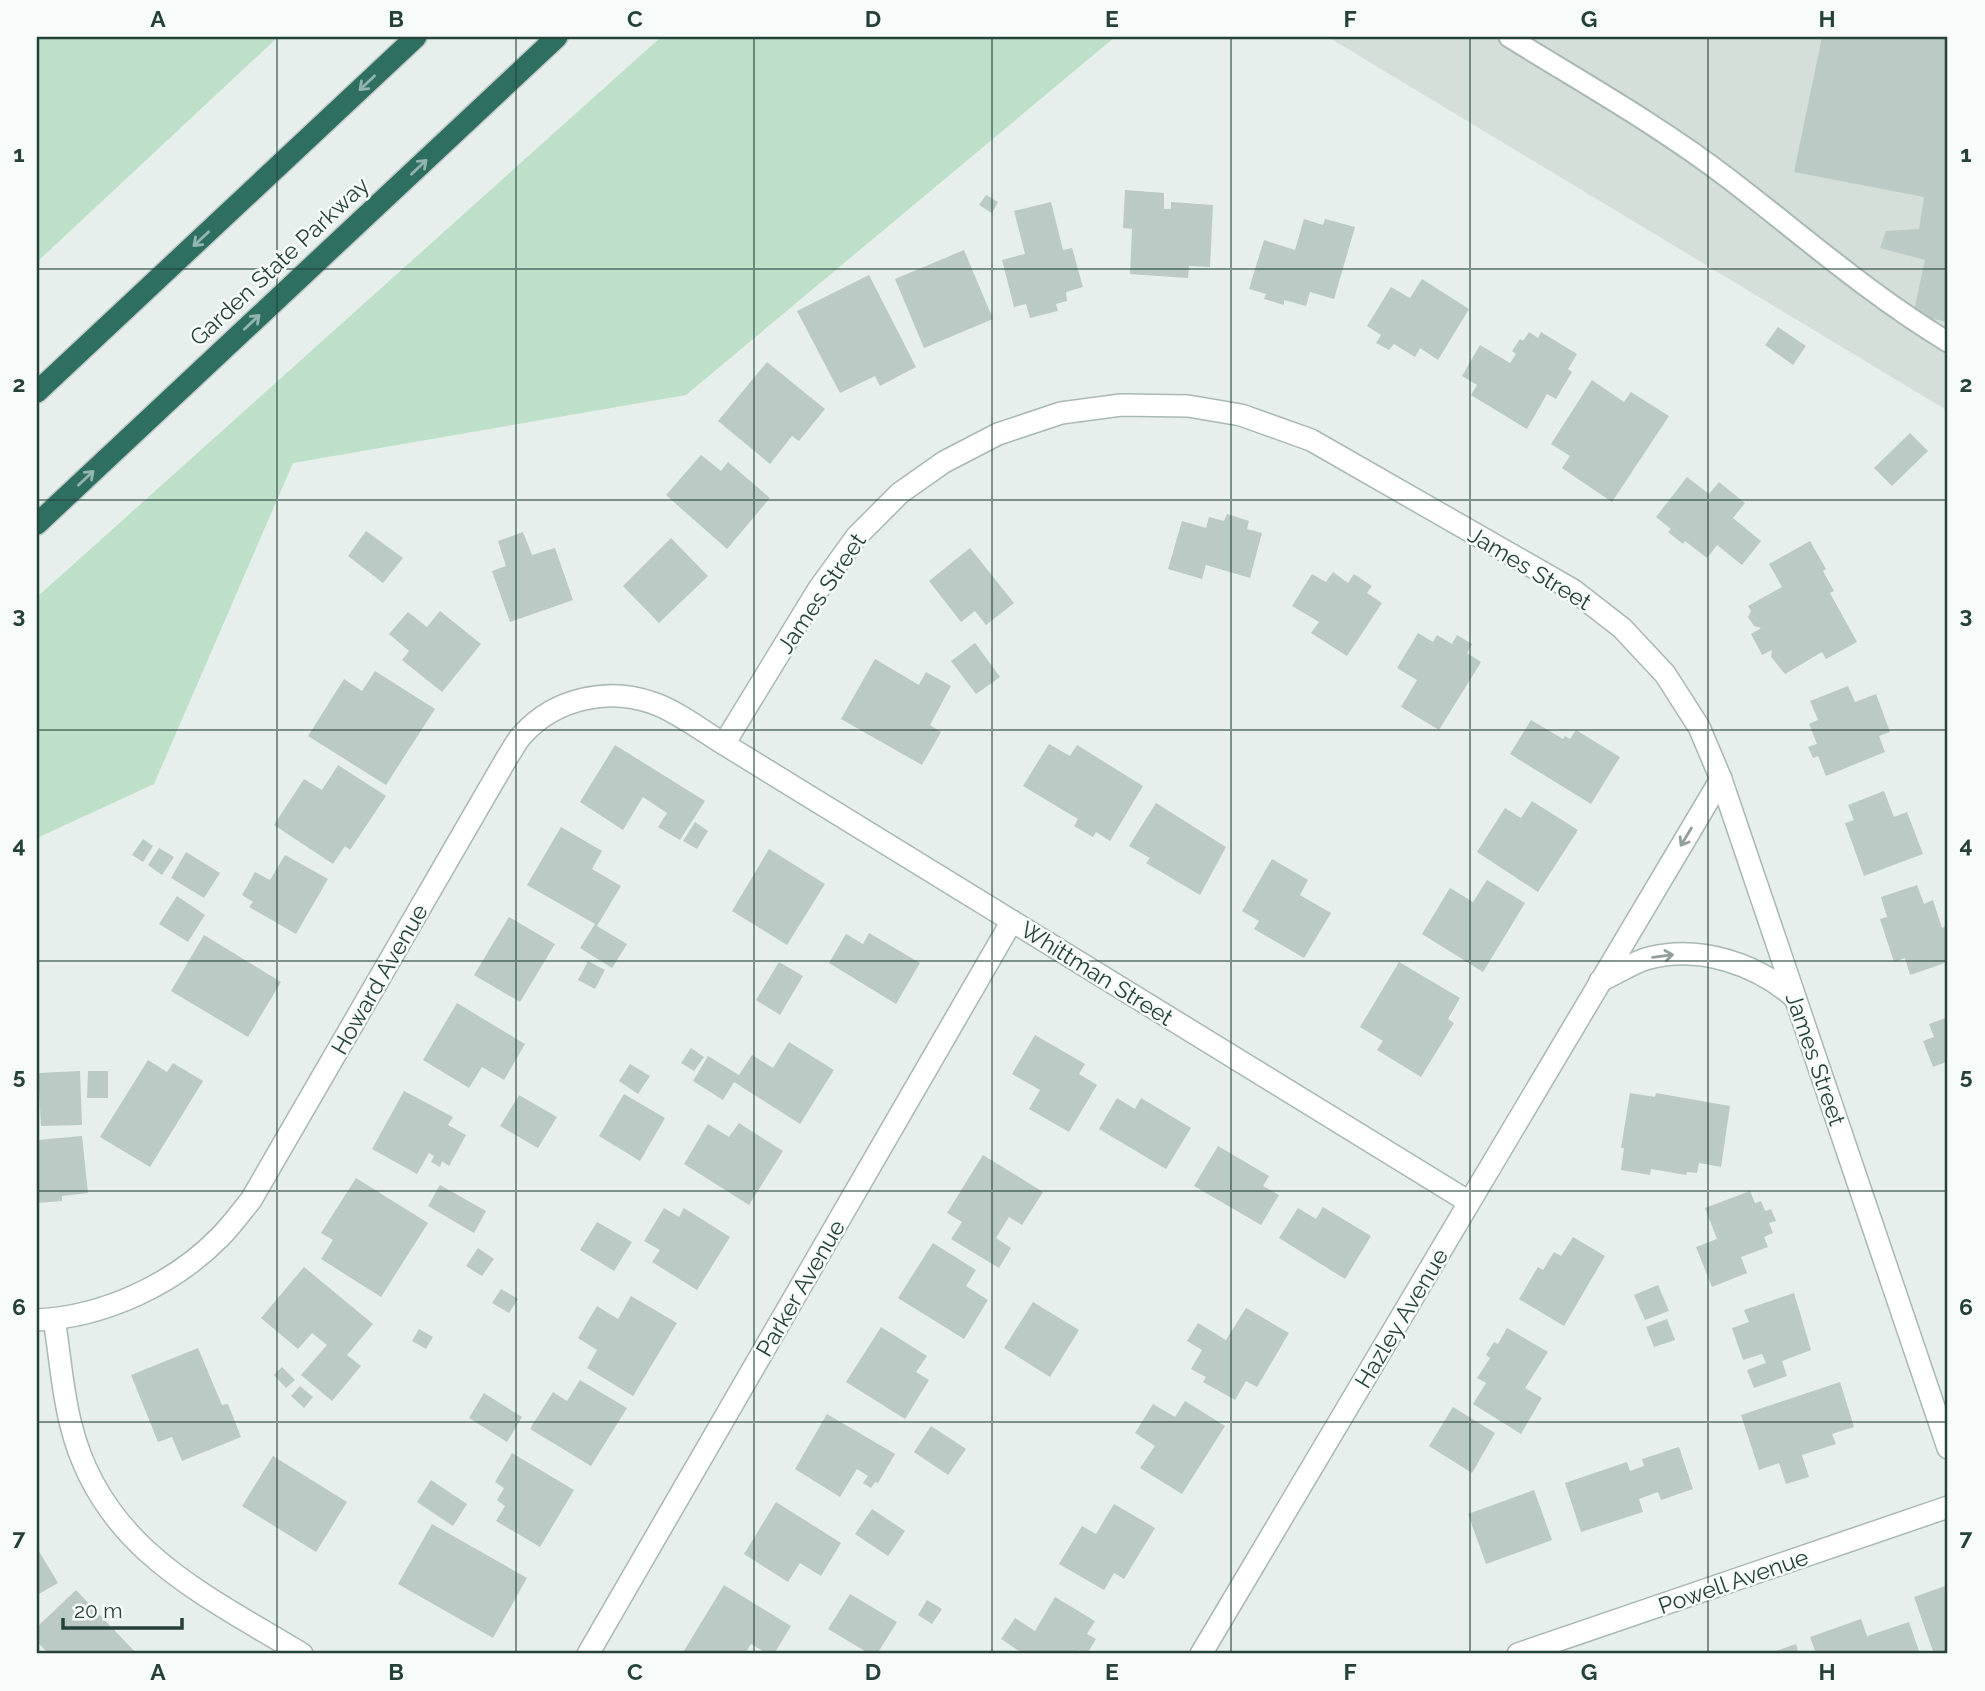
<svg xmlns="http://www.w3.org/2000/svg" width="1985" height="1691" font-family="Raleway,sans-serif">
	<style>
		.built { fill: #d4dfda }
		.green { fill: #bfe0c8 }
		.building { fill: #bbcac4 }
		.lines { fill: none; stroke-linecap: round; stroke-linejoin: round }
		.service-casing { stroke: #a8b8b2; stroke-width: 23 }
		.minor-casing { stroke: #a8b8b2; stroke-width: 24 }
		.motorway-casing { stroke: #c2cac8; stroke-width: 24 }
		.service { stroke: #fff; stroke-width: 19 }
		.minor { stroke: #fff; stroke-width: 21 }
		.motorway { stroke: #2f6f62; stroke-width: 21 }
		.oneway { stroke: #93b5ae }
		.oneway2 { stroke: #92a09c }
		.grid { fill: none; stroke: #24423a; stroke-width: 2; stroke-opacity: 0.55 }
		.labels { text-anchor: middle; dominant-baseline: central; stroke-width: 5; stroke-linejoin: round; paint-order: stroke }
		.street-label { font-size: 23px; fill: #24423a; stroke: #f7fbf9 }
		.neatline { fill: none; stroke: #24423a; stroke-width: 2.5 }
		.grid-label { font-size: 23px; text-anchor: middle; font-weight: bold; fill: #24423a }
	</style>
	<rect width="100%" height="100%" fill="#e6efeb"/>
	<polygon class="built" points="1328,37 1948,37 1948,411"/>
	<g class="green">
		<polygon points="37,37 278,37 37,262"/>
		<polygon points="661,37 1115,37 686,395 293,463 154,784 37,838 37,597"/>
	</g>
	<g class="building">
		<polygon points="1822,37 1948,37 1948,322 1913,315 1925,260 1880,248 1886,231 1919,229 1924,197 1794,172"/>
		<polygon points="1125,190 1164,193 1164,209 1171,209 1171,202 1213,205 1210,267 1189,266 1188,278 1130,274 1132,229 1123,228"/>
		<polygon points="986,195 998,202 992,213 979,205"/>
		<polygon points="1051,202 1063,250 1072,248 1083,287 1066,292 1067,301 1056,304 1058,311 1030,318 1026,304 1014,307 1002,260 1025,254 1014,211"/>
		<polygon points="1304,219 1323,225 1325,219 1355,227 1334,299 1310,292 1306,306 1284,300 1284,305 1264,299 1266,294 1249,289 1264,240 1295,250"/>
		<polygon points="964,250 993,319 924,348 895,279"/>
		<polygon points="869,275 916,367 880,386 875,376 840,393 797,311"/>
		<polygon points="1422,279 1469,309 1438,360 1420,348 1415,357 1394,344 1389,350 1376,343 1381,335 1367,326 1391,287 1410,298"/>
		<polygon points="1778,327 1806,346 1793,365 1765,345"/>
		<polygon points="1529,332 1538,338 1541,332 1577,354 1568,369 1572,372 1556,399 1547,394 1527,429 1471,395 1477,385 1462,376 1480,345 1510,363 1516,354 1512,351 1520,339 1523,341"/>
		<polygon points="767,362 825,409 799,441 792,436 770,464 718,421"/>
		<polygon points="1592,380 1624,402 1631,392 1669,416 1612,502 1562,468 1570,456 1551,444"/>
		<polygon points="1910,433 1928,451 1892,486 1874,468"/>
		<polygon points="701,455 721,471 728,462 770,498 727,549 666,495"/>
		<polygon points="1687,477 1709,494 1719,482 1745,503 1733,518 1761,541 1742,565 1717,545 1707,558 1685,541 1683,544 1668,532 1671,529 1656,517"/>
		<polygon points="1227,514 1249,521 1247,529 1262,533 1250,578 1206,565 1202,579 1168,569 1182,521 1206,528 1209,517 1224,521"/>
		<polygon points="366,531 403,558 383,583 348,556"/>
		<polygon points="523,532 532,555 555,548 573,600 510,622 492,571 506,566 498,541"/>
		<polygon points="671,538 708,576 659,623 623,586"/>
		<polygon points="1810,541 1826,569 1823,571 1834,591 1830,593 1857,642 1826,659 1822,652 1785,674 1771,657 1772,650 1762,655 1751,634 1761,628 1754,626 1748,617 1751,611 1748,606 1782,587 1769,564"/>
		<polygon points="970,548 1014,603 986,625 975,611 961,622 929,581"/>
		<polygon points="1333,572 1348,583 1354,574 1372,586 1367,593 1382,603 1347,656 1311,633 1319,622 1292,606 1312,574 1326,582"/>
		<polygon points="440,611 481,644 442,692 402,660 409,651 389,634 408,612 427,627"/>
		<polygon points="1418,633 1433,642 1437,635 1452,644 1457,635 1472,644 1467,653 1481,662 1439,730 1401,707 1417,680 1397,668"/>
		<polygon points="975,643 1000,677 976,694 951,661"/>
		<polygon points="875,659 919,685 926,672 951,686 930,725 941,732 922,765 841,719"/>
		<polygon points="375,671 435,709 386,785 308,736 344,679 362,691"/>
		<polygon points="1848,686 1855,702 1876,694 1890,732 1879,736 1885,752 1826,776 1818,756 1813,758 1808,747 1817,744 1809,724 1818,720 1810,701"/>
		<polygon points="1531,720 1563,739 1565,736 1570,739 1576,730 1620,757 1591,804 1510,754"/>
		<polygon points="1049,744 1070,756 1077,745 1143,786 1110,841 1096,832 1093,837 1074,826 1078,819 1023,786"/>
		<polygon points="615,745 705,801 680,840 658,827 667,813 643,797 623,830 580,802"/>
		<polygon points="338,765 386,796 350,850 345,846 333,864 274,825 304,779 322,790"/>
		<polygon points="1884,791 1894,817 1907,812 1923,854 1864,876 1845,823 1854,820 1848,805"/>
		<polygon points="1532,801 1578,830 1538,892 1477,852 1505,808 1521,818"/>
		<polygon points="1156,803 1226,847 1200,895 1146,863 1150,858 1129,846"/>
		<polygon points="695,822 708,831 697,849 683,841"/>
		<polygon points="561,827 602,851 592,869 621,886 597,926 627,944 612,968 580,948 595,924 527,885"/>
		<polygon points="143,839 153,846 143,862 132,855"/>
		<polygon points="159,848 174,857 162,875 148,865"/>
		<polygon points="769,849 825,884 787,945 732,911"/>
		<polygon points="186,852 220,873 204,898 171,878"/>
		<polygon points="285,855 328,879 296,934 249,907 253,902 242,895 255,872 270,880"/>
		<polygon points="1272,859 1308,880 1300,895 1331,913 1304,958 1254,929 1259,921 1242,911"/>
		<polygon points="1487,880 1525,903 1483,972 1422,934 1450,888 1473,902"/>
		<polygon points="1917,885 1924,904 1933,900 1942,928 1946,926 1948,962 1910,975 1905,958 1894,962 1880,919 1887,917 1881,897"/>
		<polygon points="177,896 205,915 188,942 159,924"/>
		<polygon points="509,917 555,944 520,1002 474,975"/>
		<polygon points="869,933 920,963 896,1004 829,963 846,934 863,944"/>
		<polygon points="204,935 281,982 248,1037 171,991"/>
		<polygon points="588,961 605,970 595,989 578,980"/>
		<polygon points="779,962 803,976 780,1015 756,1000"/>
		<polygon points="1399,962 1460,998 1448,1019 1454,1023 1421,1077 1377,1050 1383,1041 1360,1027"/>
		<polygon points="457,1003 525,1044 504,1080 482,1067 469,1088 423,1060"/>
		<polygon points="1948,1017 1948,1067 1946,1062 1933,1067 1923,1041 1934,1037 1929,1024"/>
		<polygon points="1035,1035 1085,1064 1079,1074 1097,1085 1069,1132 1029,1109 1040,1090 1012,1074"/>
		<polygon points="789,1042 834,1070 800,1124 734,1082 723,1100 693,1081 708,1056 739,1075 752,1055 773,1068"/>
		<polygon points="691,1048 704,1057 694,1071 681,1063"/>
		<polygon points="148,1060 167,1072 173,1063 203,1081 150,1167 100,1137"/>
		<polygon points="630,1064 650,1076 638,1094 619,1081"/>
		<polygon points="80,1071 82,1125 41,1126 38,1073"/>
		<polygon points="88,1071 108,1071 108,1098 87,1098"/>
		<polygon points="404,1091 453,1117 448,1125 466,1135 449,1166 442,1161 440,1167 431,1162 434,1156 429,1153 417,1174 372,1149"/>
		<polygon points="1630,1093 1655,1097 1656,1093 1730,1106 1721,1167 1699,1163 1697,1173 1687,1172 1686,1175 1651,1169 1650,1175 1621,1170 1624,1148 1621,1148"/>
		<polygon points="624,1094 665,1118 640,1161 599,1136"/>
		<polygon points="519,1095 557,1117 538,1148 500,1126"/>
		<polygon points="1117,1098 1135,1109 1141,1098 1191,1128 1166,1169 1099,1129"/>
		<polygon points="739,1123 783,1151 749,1205 684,1164 708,1124 729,1137"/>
		<polygon points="82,1136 88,1193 62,1196 62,1201 37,1203 37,1140"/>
		<polygon points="1218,1146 1269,1176 1263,1186 1279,1195 1261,1225 1194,1186"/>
		<polygon points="983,1155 1043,1192 1022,1225 1009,1217 996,1238 1011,1248 999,1268 951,1239 962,1222 947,1213"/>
		<polygon points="356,1178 428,1223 381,1297 321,1259 333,1240 321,1233"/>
		<polygon points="440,1185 486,1211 474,1233 428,1206"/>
		<polygon points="1750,1191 1755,1203 1761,1201 1765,1211 1771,1209 1776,1221 1769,1223 1773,1233 1764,1237 1768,1247 1741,1257 1747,1273 1712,1287 1696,1247 1717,1239 1705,1208"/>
		<polygon points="1323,1207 1371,1236 1345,1279 1279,1238 1298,1208 1316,1219"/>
		<polygon points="664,1208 679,1217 684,1208 730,1237 697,1290 652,1262 660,1250 644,1241"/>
		<polygon points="597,1222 632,1242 614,1271 580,1250"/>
		<polygon points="1573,1237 1605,1256 1564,1326 1519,1299 1538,1267 1543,1270 1554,1252 1561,1256"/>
		<polygon points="933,1243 976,1270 966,1286 988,1300 964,1339 898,1298"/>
		<polygon points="478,1248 494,1259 482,1276 466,1266"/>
		<polygon points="304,1267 373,1324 347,1355 361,1366 332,1401 301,1375 327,1345 312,1333 298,1349 261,1318"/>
		<polygon points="1658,1285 1669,1311 1645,1320 1634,1295"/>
		<polygon points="501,1289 518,1299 509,1313 492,1303"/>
		<polygon points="1794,1293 1811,1350 1782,1361 1787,1376 1754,1388 1747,1370 1766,1363 1762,1354 1743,1360 1732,1328 1749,1322 1744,1310"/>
		<polygon points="631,1296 677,1323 633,1396 587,1368 597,1350 578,1338 597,1306 618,1319"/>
		<polygon points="1033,1302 1079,1330 1050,1377 1004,1348"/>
		<polygon points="1246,1308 1289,1333 1257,1387 1246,1381 1235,1400 1203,1382 1206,1377 1191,1369 1202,1350 1187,1341 1198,1323 1226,1340"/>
		<polygon points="1667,1319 1675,1340 1654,1347 1646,1327"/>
		<polygon points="881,1327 927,1356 916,1372 929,1380 905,1419 846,1382"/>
		<polygon points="1507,1328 1548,1352 1525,1388 1542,1398 1521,1434 1473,1404 1486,1383 1477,1378 1490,1358 1486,1355 1494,1342 1498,1344"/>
		<polygon points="419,1329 433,1337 426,1349 412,1341"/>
		<polygon points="198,1348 222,1405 228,1404 241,1437 182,1461 172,1437 158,1442 131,1375"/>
		<polygon points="282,1367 295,1380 286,1388 274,1375"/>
		<polygon points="580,1380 627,1408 591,1466 530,1429 553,1392 567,1401"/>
		<polygon points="1840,1382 1854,1427 1832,1434 1836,1444 1802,1455 1809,1477 1786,1484 1779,1463 1759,1470 1741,1415"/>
		<polygon points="300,1386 313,1397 304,1408 291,1396"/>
		<polygon points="484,1393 522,1417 507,1442 469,1418"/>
		<polygon points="1185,1401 1225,1426 1182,1494 1140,1468 1155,1446 1135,1433 1153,1404 1175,1417"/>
		<polygon points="1453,1407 1495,1433 1472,1473 1429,1446"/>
		<polygon points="827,1414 895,1454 878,1483 875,1482 871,1488 863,1483 868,1476 857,1469 840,1497 795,1469"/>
		<polygon points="931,1426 966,1449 948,1475 914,1452"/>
		<polygon points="1679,1447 1693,1489 1661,1500 1658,1492 1639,1499 1643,1512 1581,1532 1565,1483 1627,1462 1630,1471 1644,1466 1642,1459"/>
		<polygon points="512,1453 574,1490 540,1547 496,1521 505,1506 497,1500 504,1488 495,1482"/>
		<polygon points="273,1456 347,1502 316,1552 242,1506"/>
		<polygon points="431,1480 467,1504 453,1526 417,1502"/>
		<polygon points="1534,1490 1552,1540 1486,1564 1468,1514"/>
		<polygon points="776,1502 841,1543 821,1576 800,1563 788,1582 744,1554"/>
		<polygon points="1114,1504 1155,1528 1124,1579 1114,1573 1104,1590 1059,1564 1082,1526 1096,1534"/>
		<polygon points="872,1509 905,1531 888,1556 855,1534"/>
		<polygon points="432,1524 527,1578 493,1638 398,1584"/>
		<polygon points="37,1548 58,1583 37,1595"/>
		<polygon points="724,1585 791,1626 774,1654 768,1654 751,1644 745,1654 682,1654"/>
		<polygon points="1948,1585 1948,1654 1934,1654 1914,1597"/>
		<polygon points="76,1590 137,1654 49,1654 37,1642 37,1627"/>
		<polygon points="850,1594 897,1622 877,1654 870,1654 828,1629"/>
		<polygon points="1055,1597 1095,1621 1087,1634 1096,1639 1087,1654 1078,1650 1076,1654 1017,1654 1019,1651 1001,1639 1015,1618 1035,1631"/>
		<polygon points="927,1600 942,1609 932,1624 918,1615"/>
		<polygon points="1861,1619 1867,1636 1909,1622 1920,1654 1816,1654 1810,1637"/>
		<polygon points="1796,1644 1799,1654 1767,1654"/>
	</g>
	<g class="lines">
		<defs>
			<path id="service" d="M1509 37C1583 83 1660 126 1729 179 1802 235 1870 295 1948 342"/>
			<g id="minor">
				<polyline points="724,744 818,590 857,536 900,493 944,462 998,434 1061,413 1121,405 1188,406 1241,415 1311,440 1573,590 1622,628 1665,674 1699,727 1721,779 1948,1448"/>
				<path d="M1600 981C1616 974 1633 962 1649 958 1700 945 1757 964 1795 998"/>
				<path d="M54 1319C60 1354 62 1391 71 1425 101 1548 203 1594 302 1654"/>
				<path d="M37 1320C103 1317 173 1285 220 1237 231 1226 241 1212 251 1200L508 756C513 749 517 740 523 734 556 698 609 687 653 703 675 710 704 732 724 744L1469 1202"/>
				<polyline points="588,1654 1012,921"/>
				<polyline points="1201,1654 1721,779"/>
				<polyline points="1518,1654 1948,1507"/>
			</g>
			<g id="motorway">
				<polyline points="37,392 416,37"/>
				<polyline points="37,524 557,37"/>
			</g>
		</defs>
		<use href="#service" class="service-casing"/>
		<use href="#minor" class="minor-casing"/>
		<use href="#motorway" class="motorway-casing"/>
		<use href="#service" class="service"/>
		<use href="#minor" class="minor"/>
		<use href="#motorway" class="motorway"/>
	</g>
	<defs><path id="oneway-shaft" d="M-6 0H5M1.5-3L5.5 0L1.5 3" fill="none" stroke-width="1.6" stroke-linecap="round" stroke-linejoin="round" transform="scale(1.75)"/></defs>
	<g class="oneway">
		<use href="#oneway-shaft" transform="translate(367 83) rotate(137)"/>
		<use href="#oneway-shaft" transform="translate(419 167) rotate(-43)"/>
		<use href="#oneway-shaft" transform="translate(201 239) rotate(137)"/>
		<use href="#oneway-shaft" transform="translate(252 322) rotate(-43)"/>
		<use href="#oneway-shaft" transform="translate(86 478) rotate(-43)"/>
	</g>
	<g class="oneway2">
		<use href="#oneway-shaft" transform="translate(1686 837) rotate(121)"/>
		<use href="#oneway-shaft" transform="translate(1663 956) rotate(-8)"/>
	</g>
	<path class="grid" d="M277 37V1654M516 37V1654M754 37V1654M992 37V1654M1231 37V1654M1470 37V1654M1708 37V1654M37 269H1948M37 500H1948M37 730H1948M37 961H1948M37 1191H1948M37 1422H1948"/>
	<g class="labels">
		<g class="street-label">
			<text transform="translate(279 261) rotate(-43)">Garden State Parkway</text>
			<text transform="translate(1530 568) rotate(31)">James Street</text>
			<text transform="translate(821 593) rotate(-56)">James Street</text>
			<text transform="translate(1097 973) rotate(32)">Whittman Street</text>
			<text transform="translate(379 979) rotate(-60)">Howard Avenue</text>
			<text transform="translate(1816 1059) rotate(71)">James Street</text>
			<text transform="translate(800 1288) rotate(-60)">Parker Avenue</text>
			<text transform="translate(1401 1318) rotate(-59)">Hazley Avenue</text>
			<text transform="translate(1733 1581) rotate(-19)">Powell Avenue</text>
		</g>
	</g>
	<rect width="1985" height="1691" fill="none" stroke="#f7fbf9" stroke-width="77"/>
	<path d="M63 1618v10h119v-10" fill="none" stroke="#24423a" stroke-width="3.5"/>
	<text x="74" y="1618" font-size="21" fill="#24423a" stroke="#f7fbf9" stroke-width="5" paint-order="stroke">20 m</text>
	<rect x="38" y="38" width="1908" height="1614" class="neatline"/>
	<g class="grid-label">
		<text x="158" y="27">A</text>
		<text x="396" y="27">B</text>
		<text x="635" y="27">C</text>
		<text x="873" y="27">D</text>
		<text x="1112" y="27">E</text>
		<text x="1350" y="27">F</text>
		<text x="1589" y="27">G</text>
		<text x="1827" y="27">H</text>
		<text x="19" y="162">1</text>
		<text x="1966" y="162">1</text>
		<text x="19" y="392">2</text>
		<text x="1966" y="392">2</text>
		<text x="19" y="623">3</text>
		<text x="1966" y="623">3</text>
		<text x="19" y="853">4</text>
		<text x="1966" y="853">4</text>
		<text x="19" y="1084">5</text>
		<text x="1966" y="1084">5</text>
		<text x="19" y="1315">6</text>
		<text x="1966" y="1315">6</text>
		<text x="19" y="1545">7</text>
		<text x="1966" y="1545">7</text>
		<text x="158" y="1680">A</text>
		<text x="396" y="1680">B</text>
		<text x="635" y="1680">C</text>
		<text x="873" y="1680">D</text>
		<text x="1112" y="1680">E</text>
		<text x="1350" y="1680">F</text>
		<text x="1589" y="1680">G</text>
		<text x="1827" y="1680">H</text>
	</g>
</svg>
